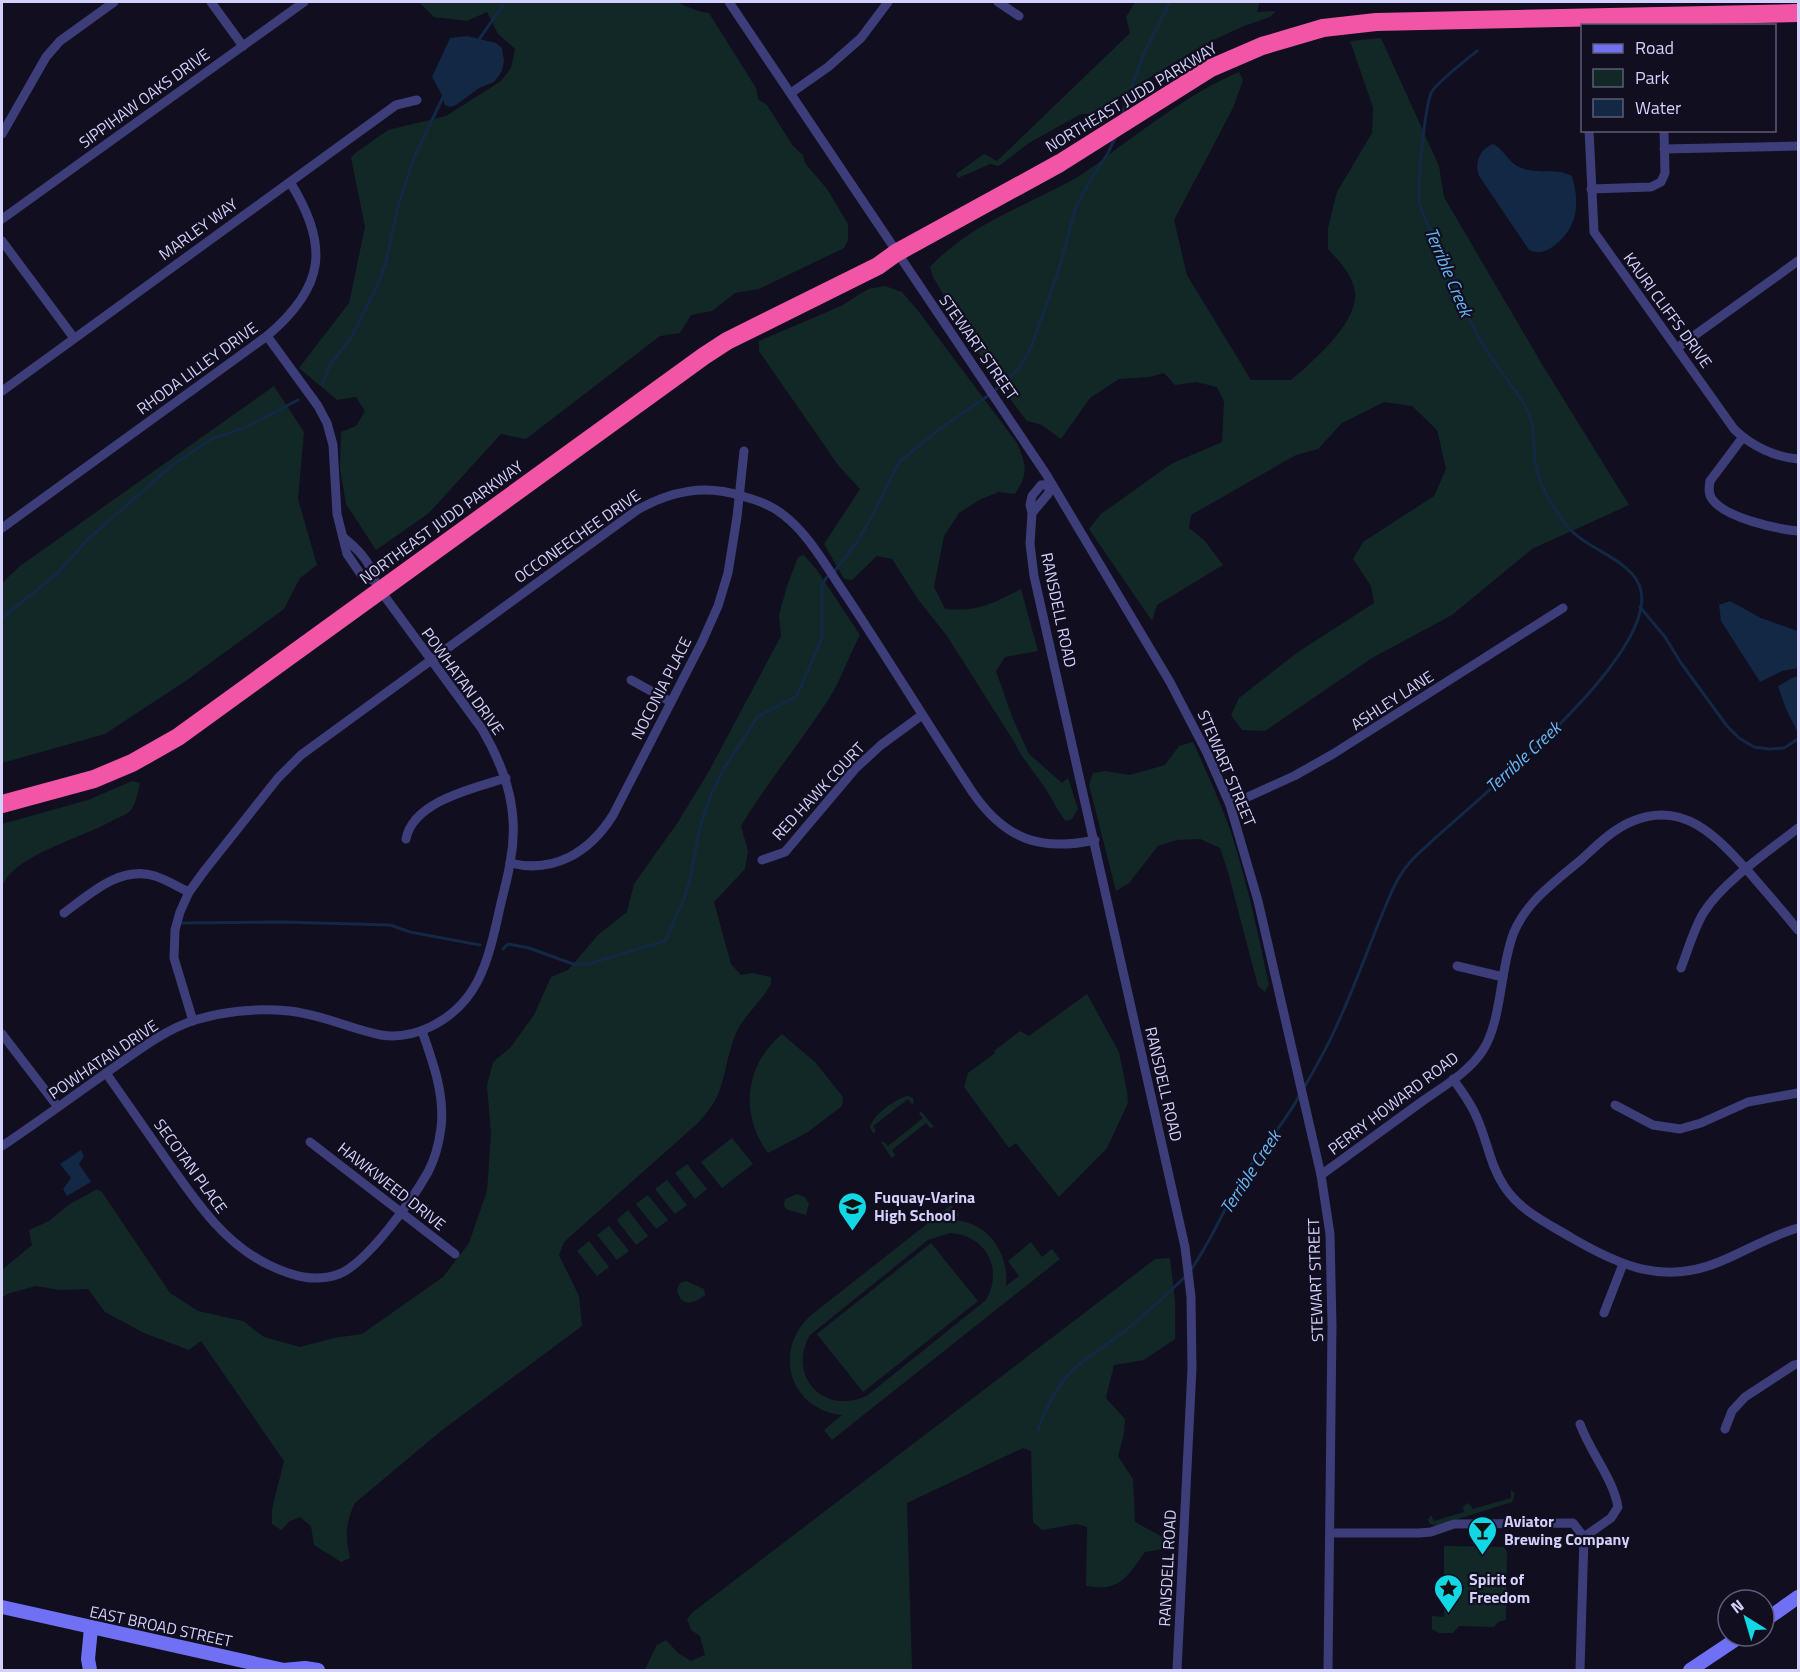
<svg xmlns="http://www.w3.org/2000/svg" width="1800" height="1672" font-family="'Titillium Web',sans-serif">
	<style>
		.green { fill: #122827; fill-rule: evenodd }
		.water { fill: #122844 }
		.lines { fill: none; stroke-linecap: round; stroke-linejoin: round }
		.stream { stroke: #122844; stroke-width: 3 }
		.street { stroke: #3d3d7a; stroke-width: 9 }
		.secondary { stroke: #6f70f4; stroke-width: 14 }
		.highway { stroke: #f255a6; stroke-width: 18 }
		.labels { text-anchor: middle; dominant-baseline: central; stroke-width: 4.5; stroke-linejoin: round; paint-order: stroke }
		.street-label { font-size: 16px; fill: #d3d0fb; stroke: #100e1f }
		.poi-label { font-size: 16px; font-weight: bold; fill: #d3d0fb; stroke: #100e1f; text-anchor: start }
		.water-label { font-size: 18px; font-style: italic; fill: #66b7f3; stroke: #100e1f }
	</style>
	<rect width="100%" height="100%" fill="#100e1f"/>
	<g class="green">
		<polygon points="419,2 676,2 698,11 709,13 756,88 758,99 767,105 793,146 803,155 805,163 827,189 848,224 848,240 844,248 759,289 735,293 712,311 691,315 680,333 660,336 526,439 501,434 429,513 376,550 346,504 340,469 341,432 356,426 365,411 356,397 337,400 299,368 349,303 365,227 351,158 354,154 388,130 446,116 501,81 511,68 515,49 498,34 487,12 467,21 434,17"/>
		<polygon points="1135,2 1260,2 1257,12 1276,11 1270,17 1244,26 1209,42 1152,76 1092,114 1081,114 1029,143 999,166 990,164 958,178 956,174 984,154 997,161 1130,33 1126,17"/>
		<path d="M1381 38 1439 166 1444 197 1543 366 1629 505 1532 549 1452 615 1372 658 1265 731 1242 730 1231 715 1239 698 1298 652 1374 603 1371 586 1353 559 1363 542 1434 496 1446 469 1437 430 1412 406 1384 402 1342 423 1318 449 1296 455 1191 515 1189 528 1204 540 1223 565 1157 605 1152 621 1089 529 1101 514 1171 464 1222 442 1224 402 1217 387 1196 382 1175 385 1164 373 1149 377 1119 379 1090 398 1061 439 1042 425 1027 421 993 377 933 277 930 267C970 224 1024 207 1074 179 1090 170 1104 158 1119 147 1157 120 1196 90 1239 72L1243 80 1233 108 1174 220 1187 275 1251 380H1291C1312 362 1359 322 1355 292 1353 275 1339 261 1328 249V228L1337 192 1372 133 1373 107 1350 41Z"/>
		<path d="M885 286 902 292 919 312 1017 443C1026 465 1029 473 1015 494L999 492 981 499 959 513 944 536 934 587 945 609C977 612 993 604 1021 589L1038 651 1005 657 996 671 1013 719 1029 754 1062 783 1068 778 1078 809 1072 819 1066 821C1057 811 1053 799 1045 788 1034 772 1022 758 1013 740L947 636 917 598 892 559 877 556 852 580 844 579 824 544 860 489 838 465 759 351V341L841 306 868 289Z"/>
		<polygon points="274,386 304,432 298,499 317,565 300,578 284,609 187,680 105,734 2,763 2,583 20,566"/>
		<path d="M804 555 817 570 860 635C849 655 842 678 830 697 802 741 768 781 741 826L748 851 745 869 714 902 731 964 741 975 753 973 771 977V984C761 1002 745 1014 736 1033 728 1052 726 1073 719 1092 715 1104 706 1113 698 1123L564 1242 559 1255 579 1296 582 1326 441 1431 355 1503C345 1524 345 1536 350 1558L341 1562 314 1545 311 1526 300 1517 290 1521 281 1530 272 1524V1509L284 1461 201 1341 189 1350 144 1333 105 1312 88 1289 60 1290 36 1286 7 1294 2 1298V1270L32 1245 29 1230 49 1221 70 1204 97 1189 102 1192 170 1293 198 1311 243 1321 264 1337 300 1347 334 1338 362 1334 443 1277 469 1243 487 1191 491 1134 487 1086 493 1062 510 1048 534 1015 551 977 568 970 599 934 627 912 634 884 678 822 709 771 781 636 779 615 787 586 798 557Z"/>
		<path d="M1193 742C1208 776 1224 809 1235 845 1249 891 1259 938 1269 985L1265 992 1258 986 1228 872 1220 848 1200 839 1177 840 1158 846 1129 883 1116 891 1089 785 1093 773 1105 771 1130 775 1165 765 1179 746Z"/>
		<path d="M132 781 140 783C138 791 136 804 131 810 128 814 120 817 115 819 87 837 13 854 2 887V824L88 800Z"/>
		<polygon points="1087,994 1119,1052 1127,1092 1128,1103 1107,1148 1059,1197 1016,1143 1009,1148 964,1087 968,1073 995,1053 994,1051 1020,1031 1029,1036"/>
		<path d="M782 1034 815 1062 843 1097 842 1106 808 1132 768 1153C739 1114 745 1065 782 1034Z"/>
		<path d="M908 1096 913 1098 914 1103 912 1104 908 1099 873 1126 876 1131 873 1133 870 1127C873 1115 896 1098 908 1096Z"/>
		<polygon points="921,1111 934,1127 930,1128 926,1123 892,1150 895,1155 892,1158 881,1142 884,1142 888,1146 923,1118 919,1114"/>
		<polygon points="732,1138 753,1164 722,1188 701,1162"/>
		<polygon points="687,1164 707,1189 695,1199 675,1173"/>
		<polygon points="667,1180 687,1205 675,1214 655,1189"/>
		<polygon points="797,1194 805,1197 809,1204 806,1215 786,1209 784,1205 785,1199"/>
		<polygon points="648,1195 668,1220 656,1229 636,1204"/>
		<path d="M951 1205 959 1215 953 1220C988 1222 1009 1252 1006 1286L1019 1276 1008 1261 1031 1242 1042 1257 1052 1249 1060 1259 832 1440 824 1430 842 1415C790 1409 772 1352 810 1316ZM950 1233C986 1235 1004 1269 986 1300L868 1395C825 1417 786 1376 810 1335L928 1240Z"/>
		<polygon points="628,1210 648,1236 636,1245 617,1220"/>
		<polygon points="609,1226 629,1251 617,1260 597,1235"/>
		<polygon points="589,1241 609,1267 597,1276 577,1251"/>
		<polygon points="931,1243 978,1301 863,1392 817,1334"/>
		<path d="M1170 1258 1175 1301V1339L1144 1360 1114 1365 1106 1398 1125 1419 1124 1434 1118 1456 1133 1479 1135 1522 1166 1539 1163 1549 1145 1552C1127 1577 1120 1592 1086 1586L1087 1527 1076 1524 1042 1530 1033 1522 1031 1451 1023 1448 907 1503 912 1670H645L656 1646 666 1640 678 1653 691 1661 705 1655 700 1636 691 1630 687 1619 693 1612 1155 1259Z"/>
		<path d="M686 1281 704 1289 705 1295C694 1304 681 1308 677 1290L680 1283Z"/>
		<polygon points="1511,1490 1515,1494 1512,1502 1436,1526 1430,1524 1428,1520 1431,1515 1434,1521 1464,1512 1463,1506 1469,1503 1473,1509 1511,1498"/>
		<polygon points="1444,1546 1504,1547 1507,1552 1506,1620 1498,1622 1494,1627 1459,1626 1453,1633 1439,1633 1432,1629 1432,1616 1444,1617"/>
	</g>
	<g class="water">
		<polygon points="467,36 496,43 502,48 504,61 502,71 494,82 479,88 456,105 450,107 445,105 441,93 432,77 450,38"/>
		<path d="M1493 144C1504 149 1508 162 1519 167 1536 175 1556 167 1572 176 1580 203 1578 227 1555 245 1546 252 1540 254 1529 250L1479 176C1474 162 1480 149 1493 144Z"/>
		<polygon points="1730,601 1761,618 1798,631 1798,668 1782,671 1760,682 1721,621 1719,605"/>
		<polygon points="1794,677 1798,677 1798,733 1786,709 1778,686"/>
		<polygon points="81,1150 84,1156 79,1164 91,1182 67,1196 63,1189 71,1178 60,1164"/>
	</g>
	<g class="lines">
		<g class="stream">
			<polyline points="478,41 505,2"/>
			<polyline points="1121,117 1144,53 1170,2"/>
			<polyline points="322,384 331,363 350,340 379,282 386,262 398,206 413,160 444,95"/>
			<polyline points="834,572 857,542 875,511 899,462 941,428 992,393 1019,368 1031,348 1060,266 1076,206 1089,183 1108,153 1115,138"/>
			<polyline points="1640,607 1665,637 1681,663 1727,726 1739,738 1754,747 1769,749 1784,748 1798,739"/>
			<polyline points="2,618 58,573 86,541 170,467 211,439 244,428 298,400"/>
			<polyline points="183,923 284,922 390,925 410,932 480,945"/>
			<polyline points="503,949 508,944 529,948 573,964 588,964 665,941 684,899 691,875 700,826 711,795 722,772 758,716 797,696 822,638 822,585 827,577"/>
			<path d="M1304 1088C1315 1068 1327 1048 1336 1027 1352 993 1365 957 1379 922 1389 899 1396 875 1415 857 1464 808 1655 662 1641 591 1635 560 1586 550 1567 526 1553 508 1537 483 1535 459 1533 443 1535 425 1527 410 1517 390 1500 372 1488 353 1467 321 1457 285 1442 250 1435 235 1424 222 1420 205 1416 189 1425 109 1431 93 1435 84 1467 59 1477 51"/>
			<path d="M1190 1271C1211 1242 1224 1208 1243 1177 1260 1149 1284 1125 1299 1096"/>
			<path d="M1038 1429C1045 1412 1052 1395 1064 1380 1079 1361 1101 1349 1121 1334 1144 1316 1165 1296 1186 1276"/>
		</g>
		<g class="street">
			<polyline points="211,2 243,46"/>
			<polyline points="729,2 1046,474 1170,682 1207,753 1230,805 1258,901 1321,1175 1330,1234 1332,1326 1328,1670"/>
			<polyline points="998,2 1019,16"/>
			<polyline points="791,93 828,67 861,38 888,2"/>
			<path d="M1589 130 1594 232 1734 429C1751 446 1775 457 1798 459"/>
			<polyline points="2,134 46,57 60,41 114,2"/>
			<polyline points="1664,149 1798,146"/>
			<polyline points="1591,189 1651,187 1661,182 1665,173 1664,130"/>
			<polyline points="2,219 304,2"/>
			<polyline points="2,241 74,338"/>
			<polyline points="267,336 318,406 327,423 333,445 337,514 347,554 360,573 374,581"/>
			<polyline points="1677,348 1798,261"/>
			<polyline points="2,391 396,105 417,100"/>
			<path d="M1743 437 1710 481C1709 487 1708 494 1712 499 1725 518 1777 529 1798 531"/>
			<polyline points="1032,513 1048,494 1052,484 1041,485 1032,496 1030,505 1032,513 1030,544 1034,576 1185,1247 1191,1297 1192,1368 1177,1670"/>
			<path d="M2 528 267 336C325 287 330 246 290 182"/>
			<polyline points="631,680 671,702"/>
			<polyline points="1230,805 1294,776 1333,754 1563,608"/>
			<path d="M406 839C413 801 475 788 506 778"/>
			<polyline points="762,860 785,852 855,769 881,745 922,715"/>
			<path d="M510 863C554 874 590 852 613 815L702 642 718 606 728 573 737 517 744 451"/>
			<path d="M64 913C90 894 120 865 155 876 167 880 178 887 189 892"/>
			<polyline points="1457,966 1503,977"/>
			<path d="M1681 968C1688 950 1694 928 1704 912 1724 881 1769 851 1798 828"/>
			<path d="M193 1021 174 958 175 930 180 912 189 892 205 870 278 778 301 755 637 510C671 491 704 484 742 496 753 499 765 503 775 509 807 529 826 567 847 597 890 662 930 728 973 793 1005 839 1040 852 1095 840"/>
			<polyline points="2,1034 58,1107"/>
			<path d="M106 1073C126 1102 146 1130 166 1159 195 1200 223 1243 269 1265 292 1276 315 1283 339 1274 367 1263 413 1199 428 1172 435 1159 439 1143 441 1128 445 1095 433 1062 422 1031"/>
			<path d="M1453 1079C1462 1092 1471 1103 1477 1118 1487 1140 1490 1165 1504 1186 1520 1211 1547 1223 1572 1238 1620 1266 1664 1285 1719 1262 1746 1251 1770 1236 1798 1228"/>
			<polyline points="1615,1105 1653,1125 1680,1129 1701,1123 1748,1102 1798,1093"/>
			<polyline points="310,1142 455,1254"/>
			<path d="M2 1146C38 1122 73 1096 109 1071 136 1052 164 1030 195 1020 225 1011 258 1008 289 1011 321 1014 350 1029 381 1035 398 1038 415 1034 430 1027 482 1002 489 955 501 903 504 890 508 877 510 863 520 814 507 772 482 729L380 590C375 583 373 575 370 567 364 555 353 545 343 537"/>
			<path d="M1321 1175C1355 1150 1390 1125 1424 1100 1444 1086 1469 1072 1483 1050 1502 1021 1500 966 1514 932 1527 901 1557 880 1582 859 1597 845 1613 829 1633 821 1684 800 1717 837 1748 871 1765 891 1782 910 1798 930"/>
			<polyline points="1604,1313 1623,1264"/>
			<path d="M1580 1424C1591 1454 1613 1478 1618 1507L1611 1518 1584 1537"/>
			<polyline points="1725,1429 1732,1411 1745,1397 1794,1365 1798,1364"/>
			<polyline points="1330,1533 1419,1533 1431,1532 1454,1524 1573,1523 1584,1537"/>
			<polyline points="1580,1670 1584,1537"/>
		</g>
		<g class="secondary">
			<polyline points="2,1607 284,1670"/>
			<polyline points="1764,1621 1798,1597"/>
			<polyline points="90,1670 88,1659 91,1628"/>
			<polyline points="283,1670 305,1668 318,1670"/>
			<polyline points="1690,1670 1741,1636"/>
		</g>
		<polyline class="highway" points="2,804 94,779 132,763 178,737 704,356 727,341 878,266 896,253 1060,163 1211,68 1262,46 1323,28 1376,22 1798,13"/>
	</g>
	<defs>
		<symbol id="school-pin" viewBox="-11 -11 22 30"><path d="M0 17L-7.5 6A9.5 9.5 0 1 1 7.5 6Z" fill="#12d8e5" stroke="#100e1f"/><path d="M0-5L7-2L0 1L-7-2ZM-4 1L0 2.5L4 1V4Q0 6-4 4Z" fill="#111"/></symbol>
		<symbol id="bar-pin" viewBox="-11 -11 22 30"><path d="M0 17L-7.5 6A9.5 9.5 0 1 1 7.5 6Z" fill="#12d8e5" stroke="#100e1f"/><path d="M-6-5H6L.8 .8V4.5H3.5V6h-7V4.5H-.8V.8Z" fill="#111"/></symbol>
		<symbol id="sight-pin" viewBox="-11 -11 22 30"><path d="M0 17L-7.5 6A9.5 9.5 0 1 1 7.5 6Z" fill="#12d8e5" stroke="#100e1f"/><path d="M0-6L1.8-2.2L6-1.7L2.9 1.2L3.7 5.4L0 3.3L-3.7 5.4L-2.9 1.2L-6-1.7L-1.8-2.2Z" fill="#111"/></symbol>
	</defs>
	<g fill-rule="evenodd">
		<use href="#school-pin" x="836" y="1190" width="33" height="45"/>
		<use href="#bar-pin" x="1466" y="1514" width="33" height="45"/>
		<use href="#sight-pin" x="1432" y="1572" width="33" height="45"/>
	</g>
	<g class="labels">
		<g class="street-label">
			<text transform="translate(1131 97) rotate(-31)">NORTHEAST JUDD PARKWAY</text>
			<text transform="translate(144 98) rotate(-36)">SIPPIHAW OAKS DRIVE</text>
			<text transform="translate(198 229) rotate(-36)">MARLEY WAY</text>
			<text transform="translate(1668 310) rotate(54)">KAURI CLIFFS DRIVE</text>
			<text transform="translate(979 347) rotate(55)">STEWART STREET</text>
			<text transform="translate(197 368) rotate(-36)">RHODA LILLEY DRIVE</text>
			<text transform="translate(441 522) rotate(-36)">NORTHEAST JUDD PARKWAY</text>
			<text transform="translate(577 536) rotate(-35)">OCCONEECHEE DRIVE</text>
			<text transform="translate(1059 610) rotate(78)">RANSDELL ROAD</text>
			<text transform="translate(463 681) rotate(54)">POWHATAN DRIVE</text>
			<text transform="translate(661 688) rotate(-63)">NOCONIA PLACE</text>
			<text transform="translate(1392 700) rotate(-33)">ASHLEY LANE</text>
			<text transform="translate(1227 768) rotate(67)">STEWART STREET</text>
			<text transform="translate(818 791) rotate(-47)">RED HAWK COURT</text>
			<text transform="translate(103 1059) rotate(-34)">POWHATAN DRIVE</text>
			<text transform="translate(1164 1084) rotate(77)">RANSDELL ROAD</text>
			<text transform="translate(1393 1103) rotate(-37)">PERRY HOWARD ROAD</text>
			<text transform="translate(191 1166) rotate(54)">SECOTAN PLACE</text>
			<text transform="translate(392 1186) rotate(38)">HAWKWEED DRIVE</text>
			<text transform="translate(1315 1280) rotate(-92)">STEWART STREET</text>
			<text transform="translate(1167 1568) rotate(-87)">RANSDELL ROAD</text>
			<text transform="translate(161 1626) rotate(12)">EAST BROAD STREET</text>
		</g>
		<g class="poi-label">
			<text x="874" y="1197">Fuquay-Varina<tspan x="874" dy="18">High School</tspan></text>
			<text x="1504" y="1521">Aviator<tspan x="1504" dy="18">Brewing Company</tspan></text>
			<text x="1469" y="1579">Spirit of<tspan x="1469" dy="18">Freedom</tspan></text>
		</g>
		<g class="water-label">
			<text transform="translate(1449 272) rotate(67)">Terrible Creek</text>
			<text transform="translate(1523 757) rotate(-43)">Terrible Creek</text>
			<text transform="translate(1250 1172) rotate(-57)">Terrible Creek</text>
		</g>
	</g>
	<rect width="1800" height="1672" fill="none" stroke="#d3d0fb" stroke-width="6"/>
	<rect x="1581" y="24" width="195" height="108" fill="#100e1f" stroke="#5e5c77" stroke-width="1.5"/>
	<rect x="1593" y="44" width="30" height="9" fill="#6f70f4" stroke="#5e5c77" stroke-width="1.5"/>
	<text x="1635" y="54" font-size="18" fill="#d3d0fb">Road</text>
	<rect x="1593" y="69" width="30" height="18" fill="#122827" stroke="#5e5c77" stroke-width="1.5"/>
	<text x="1635" y="84" font-size="18" fill="#d3d0fb">Park</text>
	<rect x="1593" y="99" width="30" height="18" fill="#122844" stroke="#5e5c77" stroke-width="1.5"/>
	<text x="1635" y="114" font-size="18" fill="#d3d0fb">Water</text>
	<g transform="translate(1746 1618) rotate(323)"><circle r="28" fill="#100e1f" stroke="#5e5c77" stroke-width="1.5"/>
	<path d="M0-4.5L10 22L0 15L-10 22Z" fill="#12d8e5"/>
	<text y="-9" font-size="16" font-weight="bold" text-anchor="middle" fill="#d3d0fb">N</text>
	</g>
</svg>
